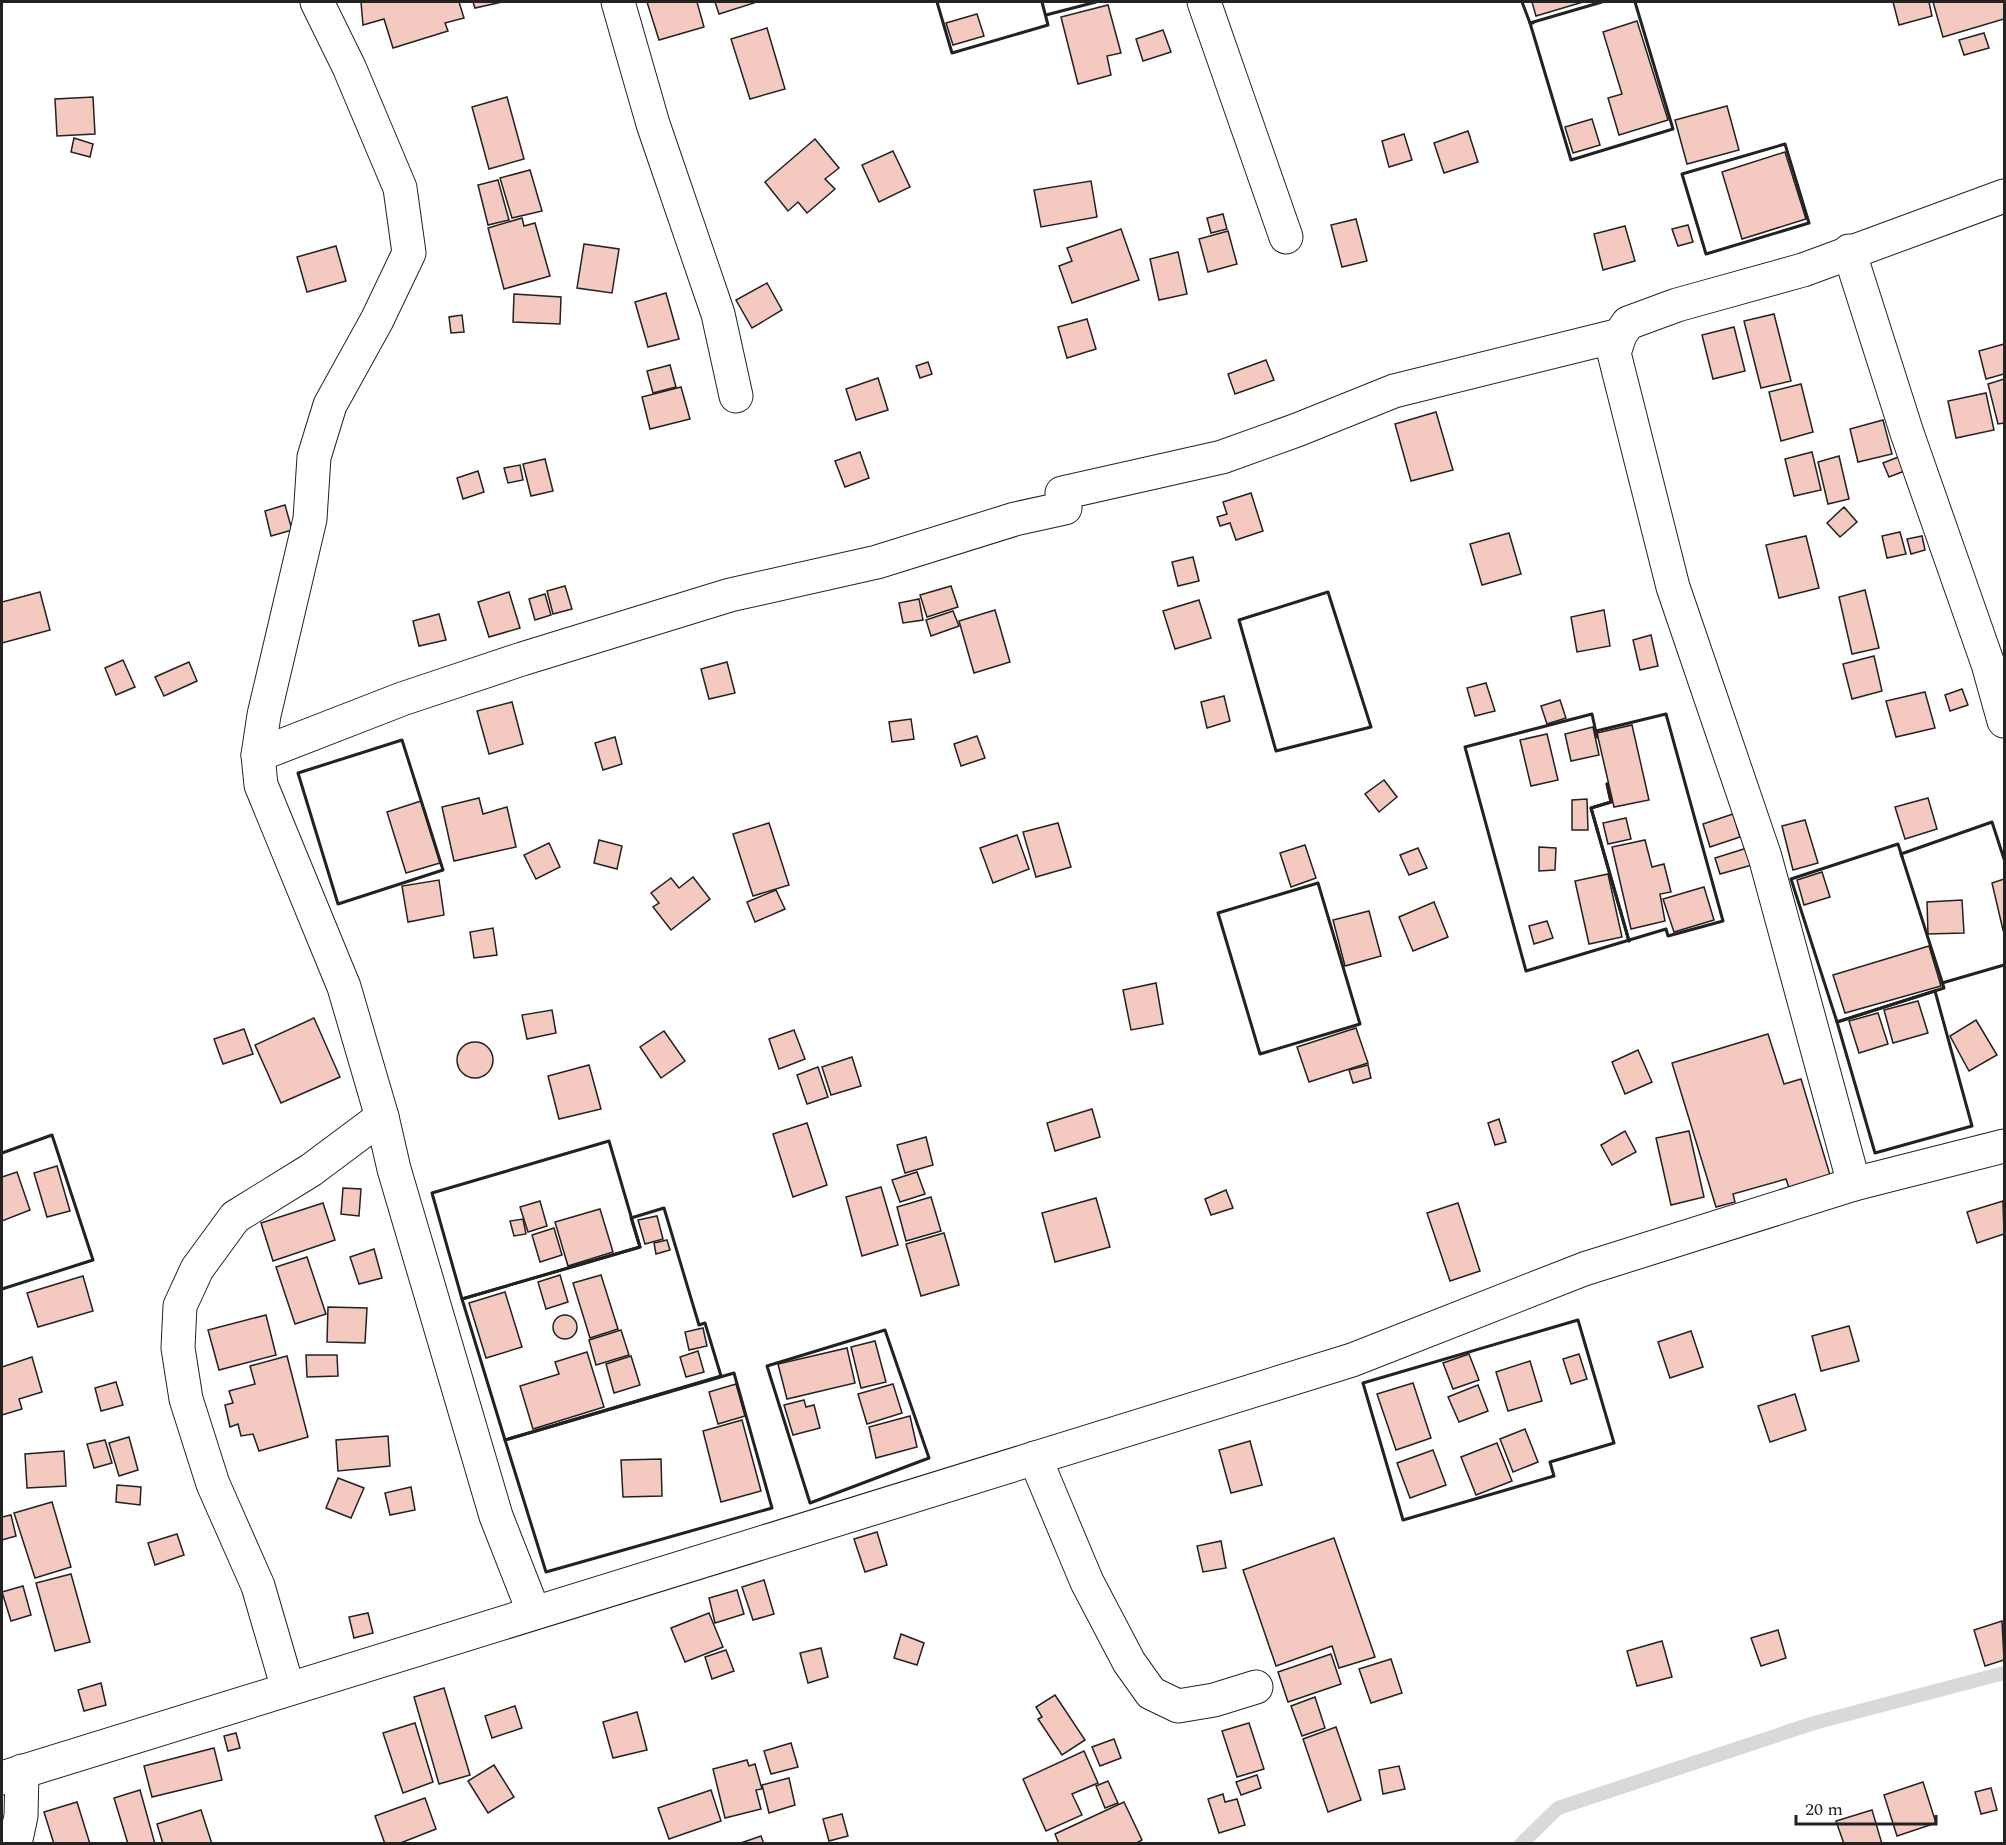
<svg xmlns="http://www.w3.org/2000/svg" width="2006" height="1845" font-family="Spectral,serif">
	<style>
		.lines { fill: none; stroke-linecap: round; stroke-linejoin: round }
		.stream { stroke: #d9d9d9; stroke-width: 14 }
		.building { fill: #f3c9c0; stroke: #222; stroke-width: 1.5 }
		.minor-casing { stroke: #222; stroke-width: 35 }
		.minor { stroke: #fff; stroke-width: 33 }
		.wall { stroke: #222; stroke-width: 3 }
	</style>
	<rect width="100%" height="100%" fill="#fff"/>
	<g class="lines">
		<polyline class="stream" points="1521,1844 1558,1808 1814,1723 2004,1673"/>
	</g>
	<g class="building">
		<polygon points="361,2 459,2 464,18 445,23 448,31 393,48 384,19 363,25"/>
		<polygon points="473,2 502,2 475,8"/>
		<polygon points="647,2 697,2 704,27 659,40"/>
		<polygon points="715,2 753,2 754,3 719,14"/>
		<polygon points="1532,2 1583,2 1536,16"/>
		<polygon points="1893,2 1929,2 1932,16 1899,25"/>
		<polygon points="1933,2 2004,2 2004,19 1943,37"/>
		<polygon points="1108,5 1121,53 1107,56 1111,75 1078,84 1061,17"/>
		<polygon points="977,14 984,36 953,45 946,23"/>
		<polygon points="1637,21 1668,120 1619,135 1608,98 1622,94 1603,32"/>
		<polygon points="767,28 785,89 750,99 731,39"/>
		<polygon points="1163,30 1171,52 1143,61 1136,39"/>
		<polygon points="1984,33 1989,48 1964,55 1959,40"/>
		<polygon points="93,97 95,134 57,136 55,99"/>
		<polygon points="507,97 524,159 489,169 472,107"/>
		<polygon points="1727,106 1739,150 1687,164 1675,120"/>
		<polygon points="1592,119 1600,145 1573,153 1565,127"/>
		<polygon points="1468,131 1478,162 1444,173 1434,143"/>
		<polygon points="1404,134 1412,160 1389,167 1382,141"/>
		<polygon points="74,138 93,144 90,157 71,152"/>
		<polygon points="815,139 839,168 825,179 835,189 807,213 798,202 788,211 765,182"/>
		<polygon points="893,151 910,187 879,202 862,165"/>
		<polygon points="1785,152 1806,219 1742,239 1722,172"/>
		<polygon points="530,170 542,211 512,218 500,178"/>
		<polygon points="498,180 509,220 488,225 478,185"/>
		<polygon points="1091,181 1097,217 1041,227 1034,190"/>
		<polygon points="1223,214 1227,229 1211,233 1207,218"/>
		<polygon points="522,218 524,226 535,223 550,276 504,289 488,228"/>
		<polygon points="1356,219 1367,261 1342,267 1331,225"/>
		<polygon points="1688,225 1693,242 1678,246 1672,229"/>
		<polygon points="1625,226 1635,261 1603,270 1594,234"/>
		<polygon points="1121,229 1139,280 1072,303 1059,266 1072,261 1067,248"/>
		<polygon points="1228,231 1237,264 1208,272 1199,239"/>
		<polygon points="584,244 619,249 612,293 577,288"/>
		<polygon points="336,246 346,281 307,292 297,257"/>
		<polygon points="1178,252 1187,294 1159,300 1150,259"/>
		<polygon points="767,283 782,310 752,328 736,300"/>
		<polygon points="666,293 679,339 648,347 635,302"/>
		<polygon points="514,294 561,297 560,324 513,322"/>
		<polygon points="1774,314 1791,381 1761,388 1744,321"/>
		<polygon points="462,315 464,332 451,333 449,317"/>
		<polygon points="1087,319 1096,349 1067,358 1058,327"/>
		<polygon points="1734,327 1745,371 1713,379 1702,335"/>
		<polygon points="2004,344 2004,374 1986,379 1979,351"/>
		<polygon points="1266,360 1274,380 1235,394 1228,374"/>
		<polygon points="928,362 932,374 920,378 916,366"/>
		<polygon points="670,365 676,387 653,393 647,371"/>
		<polygon points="878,378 888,410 856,420 846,389"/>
		<polygon points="2004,379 2004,423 1998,424 1988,384"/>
		<polygon points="1801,384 1813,432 1781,441 1769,392"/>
		<polygon points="681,387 690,419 650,429 642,397"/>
		<polygon points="1986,393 1994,430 1956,438 1948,401"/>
		<polygon points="1436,412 1453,470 1411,481 1395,424"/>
		<polygon points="1883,420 1892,454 1858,462 1850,429"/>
		<polygon points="860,452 869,478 845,487 835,461"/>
		<polygon points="1812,452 1821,490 1794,496 1785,459"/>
		<polygon points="1839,456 1849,499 1828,504 1818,462"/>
		<polygon points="1901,456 1907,470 1889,477 1883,463"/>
		<polygon points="545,459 553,491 531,496 523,464"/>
		<polygon points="520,465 523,480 508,483 504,468"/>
		<polygon points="478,471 484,492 463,499 457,478"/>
		<polygon points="1251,493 1263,531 1236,540 1230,523 1220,526 1217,517 1227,514 1223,502"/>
		<polygon points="285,505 292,530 271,536 265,511"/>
		<polygon points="1844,507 1857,522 1840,537 1827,523"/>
		<polygon points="1900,532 1906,554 1887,558 1882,536"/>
		<polygon points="1509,533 1521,574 1482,585 1470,544"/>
		<polygon points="1806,536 1819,588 1779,598 1766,545"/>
		<polygon points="1922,536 1925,550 1911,554 1907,539"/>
		<polygon points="1193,557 1199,581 1178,586 1172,562"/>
		<polygon points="565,586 572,609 553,614 547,591"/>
		<polygon points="951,586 958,607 927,617 920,595"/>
		<polygon points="1865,590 1879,648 1852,654 1839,597"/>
		<polygon points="40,592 50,630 2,643 2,602"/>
		<polygon points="509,592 520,628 489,637 478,602"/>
		<polygon points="545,594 551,615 535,620 529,599"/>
		<polygon points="919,599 923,620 903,623 899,603"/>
		<polygon points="1199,600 1211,638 1175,649 1163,611"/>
		<polygon points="995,610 1010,662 974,673 959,621"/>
		<polygon points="1604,610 1610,646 1577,652 1571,617"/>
		<polygon points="953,611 959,626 931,636 926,620"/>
		<polygon points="439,614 446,640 419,646 413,621"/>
		<polygon points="1651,635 1658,666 1640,670 1633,640"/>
		<polygon points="1874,656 1882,691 1852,699 1843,664"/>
		<polygon points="123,660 135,687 116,695 105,668"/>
		<polygon points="189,662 197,681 164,696 155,677"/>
		<polygon points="727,662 735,693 709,699 701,669"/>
		<polygon points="1486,683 1495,711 1475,716 1467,688"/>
		<polygon points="1962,689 1968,705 1950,711 1945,695"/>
		<polygon points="1925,692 1935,728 1896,737 1886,701"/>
		<polygon points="1224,696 1230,721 1207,728 1201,702"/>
		<polygon points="1560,700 1566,718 1547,724 1541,706"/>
		<polygon points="512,702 523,744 489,754 477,711"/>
		<polygon points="911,719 914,739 892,742 889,722"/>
		<polygon points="1632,725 1649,800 1614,807 1597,733"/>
		<polygon points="1593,727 1599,755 1571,761 1565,734"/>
		<polygon points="1547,734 1558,780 1531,786 1520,740"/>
		<polygon points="977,736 985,758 961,766 954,744"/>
		<polygon points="615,737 622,764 603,770 595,743"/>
		<polygon points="1384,780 1397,797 1379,812 1365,794"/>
		<polygon points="479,798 483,814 507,807 516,847 454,861 442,807"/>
		<polygon points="1928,798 1937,829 1905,839 1895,807"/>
		<polygon points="1587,799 1588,830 1572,830 1572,800"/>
		<polygon points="421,801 440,863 406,873 387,812"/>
		<polygon points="1733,814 1740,837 1710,847 1703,824"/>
		<polygon points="1626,818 1631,839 1608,844 1603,823"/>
		<polygon points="1805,820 1818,863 1793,870 1782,826"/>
		<polygon points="769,823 789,885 753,896 733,834"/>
		<polygon points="1058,823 1071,867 1036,877 1023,832"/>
		<polygon points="1017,835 1029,869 993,883 980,848"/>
		<polygon points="599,840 622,846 617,869 594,863"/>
		<polygon points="1645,840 1652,867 1664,864 1671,892 1660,894 1665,921 1631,929 1612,847"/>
		<polygon points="549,843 560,867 536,879 524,855"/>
		<polygon points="1305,845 1316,878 1291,887 1280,853"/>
		<polygon points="1539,847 1556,848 1555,870 1539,871"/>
		<polygon points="1418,848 1427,868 1409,875 1400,855"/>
		<polygon points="1747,848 1752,865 1720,874 1715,858"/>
		<polygon points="1822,872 1830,897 1804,905 1797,880"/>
		<polygon points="1608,874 1622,937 1589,944 1575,881"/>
		<polygon points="693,877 710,899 671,930 653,907 659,903 651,893 671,878 679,888"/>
		<polygon points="2004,879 2004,929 2003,930 1992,883"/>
		<polygon points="439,880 444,915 408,922 402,886"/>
		<polygon points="1704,887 1714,920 1674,932 1663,899"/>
		<polygon points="776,890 785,909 755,922 747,902"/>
		<polygon points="1962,900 1964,933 1928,934 1927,902"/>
		<polygon points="1434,902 1448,937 1413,951 1399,917"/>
		<polygon points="1369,911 1381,956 1345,966 1333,920"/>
		<polygon points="1547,921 1553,938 1534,944 1529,926"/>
		<polygon points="493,928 497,955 474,958 470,932"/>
		<polygon points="1929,946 1941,986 1845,1013 1833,975"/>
		<polygon points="1156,983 1163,1024 1131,1030 1123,990"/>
		<polygon points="1918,1001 1928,1033 1893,1043 1884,1010"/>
		<polygon points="552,1010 556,1033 527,1039 522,1015"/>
		<polygon points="1878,1013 1888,1044 1859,1053 1849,1021"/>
		<polygon points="314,1018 340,1077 281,1103 255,1045"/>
		<polygon points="1976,1020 1997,1055 1969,1071 1950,1036"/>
		<polygon points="1356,1028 1368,1063 1309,1082 1297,1047"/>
		<polygon points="244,1029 253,1054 223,1064 214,1039"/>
		<polygon points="794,1030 805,1059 779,1069 769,1039"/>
		<polygon points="664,1031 685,1061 661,1078 640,1047"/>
		<polygon points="1768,1034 1784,1084 1801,1079 1830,1175 1789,1188 1786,1179 1733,1194 1735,1202 1716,1207 1672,1063"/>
		<circle cx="475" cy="1060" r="18"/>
		<polygon points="1638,1050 1652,1082 1625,1094 1612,1062"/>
		<polygon points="852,1057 861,1086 831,1095 822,1067"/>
		<polygon points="589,1065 601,1109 559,1119 548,1076"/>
		<polygon points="1368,1065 1371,1078 1353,1083 1349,1070"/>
		<polygon points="818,1067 828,1097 807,1104 797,1075"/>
		<polygon points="1092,1109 1100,1137 1055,1151 1047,1123"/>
		<polygon points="1499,1119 1506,1142 1495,1145 1488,1123"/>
		<polygon points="807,1123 827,1185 793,1197 773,1134"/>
		<polygon points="1625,1131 1636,1152 1612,1165 1601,1145"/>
		<polygon points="1689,1131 1704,1197 1671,1205 1656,1138"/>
		<polygon points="926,1137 933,1165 905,1173 897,1145"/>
		<polygon points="57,1166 70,1211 47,1217 34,1173"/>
		<polygon points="17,1172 30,1210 2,1221 2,1177"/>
		<polygon points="917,1172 925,1194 900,1202 892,1180"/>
		<polygon points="881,1187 898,1245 862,1256 846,1197"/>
		<polygon points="343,1188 361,1189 359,1216 341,1214"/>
		<polygon points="1226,1190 1233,1208 1211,1215 1205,1199"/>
		<polygon points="931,1197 941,1231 906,1241 897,1207"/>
		<polygon points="1096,1198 1110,1247 1055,1262 1042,1213"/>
		<polygon points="540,1201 547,1226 528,1232 520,1207"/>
		<polygon points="2003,1201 2004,1234 1977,1243 1967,1212"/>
		<polygon points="323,1203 335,1240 273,1261 261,1223"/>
		<polygon points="1458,1203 1480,1271 1450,1281 1427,1213"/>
		<polygon points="600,1209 613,1252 568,1266 555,1222"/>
		<polygon points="657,1216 663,1239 645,1244 638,1220"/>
		<polygon points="523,1219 526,1234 514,1236 510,1221"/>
		<polygon points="554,1228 562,1255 540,1262 532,1235"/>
		<polygon points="944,1233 959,1285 921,1296 906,1244"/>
		<polygon points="667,1240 670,1250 656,1254 654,1243"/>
		<polygon points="374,1249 382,1278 359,1284 350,1257"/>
		<polygon points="307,1257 326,1314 295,1324 276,1267"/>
		<polygon points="560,1275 568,1302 546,1309 538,1282"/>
		<polygon points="601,1275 618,1329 590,1338 573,1283"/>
		<polygon points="83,1276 93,1311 38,1327 27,1293"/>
		<polygon points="505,1292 522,1347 486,1358 469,1303"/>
		<polygon points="328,1307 367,1308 365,1343 327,1342"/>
		<circle cx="565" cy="1327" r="12"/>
		<polygon points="266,1315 276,1355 219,1370 208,1330"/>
		<polygon points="1849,1326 1859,1361 1821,1371 1812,1336"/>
		<polygon points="703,1328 707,1346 689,1350 685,1332"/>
		<polygon points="621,1330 629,1355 596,1365 589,1340"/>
		<polygon points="1691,1331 1703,1367 1670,1378 1658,1342"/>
		<polygon points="875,1341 886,1382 861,1388 851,1347"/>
		<polygon points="847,1348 855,1383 787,1399 778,1364"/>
		<polygon points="698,1351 704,1372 686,1377 680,1357"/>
		<polygon points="587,1352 604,1407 533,1429 520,1386 559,1374 555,1362"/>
		<polygon points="1469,1354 1479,1380 1453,1389 1443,1363"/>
		<polygon points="1579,1354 1587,1379 1571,1384 1563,1359"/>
		<polygon points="306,1355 337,1355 338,1376 307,1377"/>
		<polygon points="287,1356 308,1437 259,1451 253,1434 241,1436 238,1424 230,1427 225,1405 233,1403 229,1391 255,1384 250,1366"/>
		<polygon points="631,1356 640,1385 614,1393 606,1364"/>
		<polygon points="32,1357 42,1392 19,1399 22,1409 2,1415 2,1367"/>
		<polygon points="1530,1361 1542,1401 1508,1411 1496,1372"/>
		<polygon points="116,1382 123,1405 101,1411 95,1388"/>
		<polygon points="1413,1383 1431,1438 1396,1450 1377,1394"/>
		<polygon points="736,1384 745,1416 718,1424 709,1392"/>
		<polygon points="893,1384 902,1413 867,1424 858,1394"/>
		<polygon points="1478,1385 1488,1411 1459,1422 1448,1397"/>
		<polygon points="1795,1394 1806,1430 1770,1442 1758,1406"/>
		<polygon points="804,1400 806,1407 814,1405 820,1428 793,1435 784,1405"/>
		<polygon points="910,1416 917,1447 876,1458 869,1427"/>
		<polygon points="742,1420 761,1491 721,1502 703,1431"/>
		<polygon points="1525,1429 1538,1462 1513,1472 1500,1439"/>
		<polygon points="388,1436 390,1466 338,1471 336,1440"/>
		<polygon points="129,1437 138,1470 119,1476 109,1443"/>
		<polygon points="105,1440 112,1463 94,1468 87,1444"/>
		<polygon points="1250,1441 1262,1485 1231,1493 1219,1450"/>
		<polygon points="1497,1443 1512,1481 1476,1495 1461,1457"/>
		<polygon points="1433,1450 1446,1485 1410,1498 1397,1463"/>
		<polygon points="64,1451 66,1486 27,1488 25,1454"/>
		<polygon points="661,1459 662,1496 623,1497 621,1460"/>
		<polygon points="338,1478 364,1488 351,1518 326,1508"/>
		<polygon points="117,1485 141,1487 140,1505 116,1502"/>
		<polygon points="411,1487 415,1510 390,1515 385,1493"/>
		<polygon points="52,1502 71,1567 35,1578 14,1513"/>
		<polygon points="11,1515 16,1536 2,1540 2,1517"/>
		<polygon points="877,1532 887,1565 865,1572 854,1539"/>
		<polygon points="177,1534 184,1555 155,1565 148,1543"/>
		<polygon points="1334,1538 1375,1657 1339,1668 1332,1646 1276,1666 1243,1570"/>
		<polygon points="1221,1541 1226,1568 1203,1572 1197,1546"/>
		<polygon points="71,1574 90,1642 55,1651 36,1583"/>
		<polygon points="764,1580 774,1614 753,1620 742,1587"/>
		<polygon points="23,1586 31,1615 11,1621 2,1592"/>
		<polygon points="737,1590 744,1614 715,1623 709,1598"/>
		<polygon points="368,1613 373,1633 354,1638 349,1617"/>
		<polygon points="709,1613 723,1647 685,1662 671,1628"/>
		<polygon points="2002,1621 2004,1660 1985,1666 1974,1630"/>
		<polygon points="1778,1630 1786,1658 1761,1666 1751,1638"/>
		<polygon points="901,1634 924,1643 917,1665 894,1658"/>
		<polygon points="1662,1641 1672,1677 1637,1686 1627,1651"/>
		<polygon points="821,1648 828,1677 808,1683 800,1653"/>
		<polygon points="726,1650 734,1671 712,1679 705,1657"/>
		<polygon points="1331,1654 1341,1684 1288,1702 1278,1672"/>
		<polygon points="1391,1659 1402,1693 1371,1703 1359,1669"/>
		<polygon points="101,1683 106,1705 84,1711 78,1690"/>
		<polygon points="444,1688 470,1775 439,1784 414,1697"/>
		<polygon points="1055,1695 1085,1740 1062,1755 1038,1719 1042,1717 1036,1707"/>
		<polygon points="1315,1697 1325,1728 1302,1736 1291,1706"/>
		<polygon points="515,1706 522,1728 492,1738 485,1716"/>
		<polygon points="637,1712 647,1750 613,1758 603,1722"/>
		<polygon points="415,1723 433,1782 403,1793 383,1733"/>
		<polygon points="1249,1723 1264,1769 1237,1777 1222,1731"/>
		<polygon points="1336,1727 1361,1800 1328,1812 1303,1739"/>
		<polygon points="236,1733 240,1748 228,1751 224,1736"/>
		<polygon points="1114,1739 1121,1758 1100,1766 1092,1747"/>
		<polygon points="791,1743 798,1767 771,1774 764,1751"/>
		<polygon points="214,1748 222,1780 152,1797 144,1766"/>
		<polygon points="1084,1751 1098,1783 1072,1794 1082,1815 1046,1831 1023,1779"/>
		<polygon points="747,1760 749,1766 755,1764 762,1789 756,1790 761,1809 725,1818 713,1769"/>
		<polygon points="494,1765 514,1797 488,1813 468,1781"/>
		<polygon points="1399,1766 1405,1789 1383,1794 1379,1770"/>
		<polygon points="1257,1775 1261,1788 1241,1795 1236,1782"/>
		<polygon points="789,1778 795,1805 769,1813 762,1785"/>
		<polygon points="1108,1781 1118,1803 1105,1808 1096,1786"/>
		<polygon points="1923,1782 1936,1823 1897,1836 1884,1795"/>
		<polygon points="1991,1788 1997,1810 1981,1814 1975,1792"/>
		<polygon points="140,1790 155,1844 128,1844 114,1798"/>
		<polygon points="711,1790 721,1821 669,1839 658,1808"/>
		<polygon points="1223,1794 1225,1802 1237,1799 1245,1825 1219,1833 1208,1799"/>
		<polygon points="425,1798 436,1829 398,1844 385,1844 375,1816"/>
		<polygon points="77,1802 90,1844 54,1844 44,1812"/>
		<polygon points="1124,1802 1142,1840 1135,1844 1059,1844 1055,1834"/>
		<polygon points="201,1810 212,1844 163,1844 157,1824"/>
		<polygon points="1872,1810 1882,1844 1844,1844 1836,1821"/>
		<polygon points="842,1814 848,1836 829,1841 823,1819"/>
		<polygon points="761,1836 764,1844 738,1844"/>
	</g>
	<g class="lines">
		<defs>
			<g id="minor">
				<polyline points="317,2 349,67 400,188 409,253 377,320 330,405 314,457 310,519 264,715 258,755 261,785 344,987 382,1117 394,1169 496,1516 534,1613"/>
				<polyline points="618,2 653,124 718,314 736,396"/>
				<polyline points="1204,2 1286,237"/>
				<polyline points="1849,251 1907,433 1988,664 2004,721"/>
				<polyline points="1062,493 1222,457 1297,430 1394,391 1620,335"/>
				<polyline points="258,755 402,699 522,659 730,595 877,562 1015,519 1065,508"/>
				<polyline points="1854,1184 1765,857 1673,587 1614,353 1620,335 1628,323 1677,305 1803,270 2004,196"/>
				<polyline points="1035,1458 1087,1582 1129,1662 1151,1693 1178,1706 1214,1700 1256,1687"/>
				<polyline points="288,1689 258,1586 213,1484 186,1399 178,1348 180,1306 197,1269 235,1217 311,1170 382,1117"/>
				<polyline points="2,1778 1352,1360 1584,1269 1854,1184 2004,1146"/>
				<polyline points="15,1844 21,1816 22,1771"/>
			</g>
		</defs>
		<use href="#minor" class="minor-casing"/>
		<use href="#minor" class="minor"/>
		<g class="wall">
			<polyline points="937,2 952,53 1048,25 1042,2"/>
			<polyline points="1522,2 1530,23 1533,23"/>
			<polyline points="1602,2 1530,23 1571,160 1673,129 1635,2"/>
			<polyline points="1046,15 1096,2"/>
			<polygon points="1785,144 1809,223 1706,254 1682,174"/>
			<polygon points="1328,592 1371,727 1276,751 1239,620"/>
			<polyline points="1597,737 1596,731 1666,714 1723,921 1668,936 1666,929 1526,971 1465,747 1592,714 1597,737"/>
			<polygon points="402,740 443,870 338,904 298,773"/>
			<polyline points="1607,784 1611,802 1591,808 1629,941"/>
			<polyline points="1607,784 1611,802 1591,808 1629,941"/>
			<polygon points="1898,844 1944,988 1837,1022 1791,879"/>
			<polyline points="1902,857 1901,854 1992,822 2004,859"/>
			<polygon points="1318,883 1360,1024 1260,1054 1218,913"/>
			<polyline points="1942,983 2004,965"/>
			<polygon points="1935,991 1972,1126 1875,1153 1837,1022"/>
			<polygon points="609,1141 640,1247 462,1299 432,1193"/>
			<polyline points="2,1153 52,1135 93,1260 2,1289"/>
			<polygon points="664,1208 699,1325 705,1323 721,1376 505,1440 462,1299 640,1247 631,1218"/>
			<polygon points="1578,1320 1614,1443 1550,1462 1554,1476 1403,1520 1363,1383"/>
			<polygon points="885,1330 929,1458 810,1503 767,1366"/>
			<polygon points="734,1373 772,1508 546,1572 505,1440"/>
		</g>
	</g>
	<rect width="2006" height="1845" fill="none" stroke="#222222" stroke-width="6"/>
	<path d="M1796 1815v9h140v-9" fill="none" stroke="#222222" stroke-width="3"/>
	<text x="1805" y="1815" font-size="18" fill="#222222" stroke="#ffffff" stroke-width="4.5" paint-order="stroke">20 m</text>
</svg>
